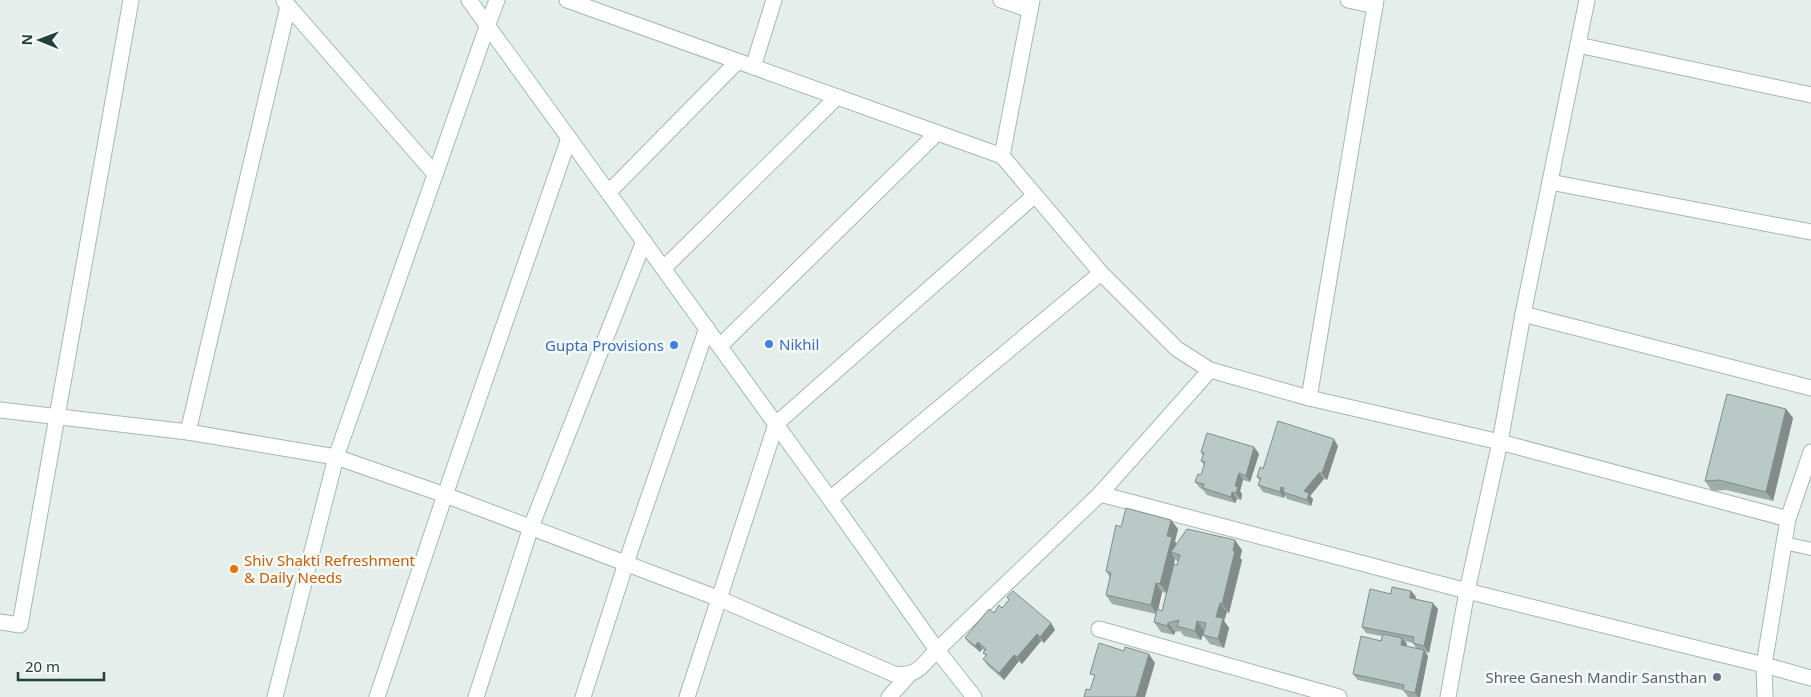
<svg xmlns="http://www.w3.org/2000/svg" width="1811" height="697" font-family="'Noto Sans',sans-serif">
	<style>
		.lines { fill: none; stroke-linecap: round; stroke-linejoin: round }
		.lane-casing { stroke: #a6b7b3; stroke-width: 14 }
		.street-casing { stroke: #a6b7b3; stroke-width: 17 }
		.secondary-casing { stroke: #a1bbb5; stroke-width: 17 }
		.lane { stroke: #fff; stroke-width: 12 }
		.street { stroke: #fff; stroke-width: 15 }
		.secondary { stroke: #fff; stroke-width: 15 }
		.wall { fill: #9fada9; fill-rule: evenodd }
		.shaded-wall { fill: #828d8a }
		.building { fill: #b9c9c5; stroke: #828d8a }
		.shop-dot { fill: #3f7fe0; stroke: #f5faf8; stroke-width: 2 }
		.food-dot { fill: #e8710a; stroke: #f5faf8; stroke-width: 2 }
		.worship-dot { fill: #6b7280; stroke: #f5faf8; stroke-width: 2 }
		.labels { text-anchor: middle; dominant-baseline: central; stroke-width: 5; stroke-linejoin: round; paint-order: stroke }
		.shop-label { font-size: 15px; fill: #366cbe; stroke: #f5faf8; text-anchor: start }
		.food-label { font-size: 15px; fill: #c56008; stroke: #f5faf8; text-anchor: start }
		.worship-label { font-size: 15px; fill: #5b616d; stroke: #f5faf8; text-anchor: end }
	</style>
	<rect width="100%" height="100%" fill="#e4eeeb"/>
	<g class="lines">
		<defs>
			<polyline id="lane" points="1784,543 1811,549"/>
			<g id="street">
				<polyline points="567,0 1002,156 1101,273 1177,349 1210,370 1309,398 1500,442 1788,519"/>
				<polyline points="1001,0 1030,10"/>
				<polyline points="1348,0 1375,6"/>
				<polyline points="284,1 435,174"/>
				<polyline points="1578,45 1811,95"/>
				<polyline points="753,67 774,0"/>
				<polyline points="1002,156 1032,0"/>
				<polyline points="1550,182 1811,232"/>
				<polyline points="609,192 737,62"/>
				<polyline points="664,268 837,97"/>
				<polyline points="1523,314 1811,388"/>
				<polyline points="720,346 937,133"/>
				<polyline points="1309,398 1376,0"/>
				<path d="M0 410 188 432 336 457 445 495 720 599 894 674C918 677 921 666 937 650L1100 494 1210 370"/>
				<polyline points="188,432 288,6"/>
				<polyline points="1100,494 1467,591 1764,665 1811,678"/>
				<polyline points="830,499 1101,273"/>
				<polyline points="0,622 20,625 131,0"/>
				<polyline points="1099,629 1339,697"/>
				<polyline points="377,697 445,495 569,138"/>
				<polyline points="476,697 531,527 644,241"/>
				<polyline points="583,697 626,563 707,328"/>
				<polyline points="687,697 776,424 1035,195"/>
				<polyline points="889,697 908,676"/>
				<polyline points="1448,697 1467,591 1500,442 1523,314 1587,0"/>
				<polyline points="1765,697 1764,665 1788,519 1811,452"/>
			</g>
			<g id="secondary">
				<polyline points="469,0 830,499 937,650 974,697"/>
				<polyline points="275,697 336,457 488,24 497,0"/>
			</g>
		</defs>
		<use href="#lane" class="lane-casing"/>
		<use href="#street" class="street-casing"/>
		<use href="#secondary" class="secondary-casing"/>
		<use href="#lane" class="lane"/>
		<use href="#street" class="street"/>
		<use href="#secondary" class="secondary"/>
	</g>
	<g class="wall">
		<polygon points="1786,409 1793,418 1773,501 1726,490 1712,491 1705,481"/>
		<polygon points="1338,446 1327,480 1324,479 1310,496 1313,499 1311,506 1287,499 1285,495 1284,498 1263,492 1258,485 1260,481 1257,477 1263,469"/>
		<polygon points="1254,447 1259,454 1250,482 1243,480 1240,491 1242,494 1241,500 1237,499 1235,503 1207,495 1203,490 1200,488 1195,482 1201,475 1204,465 1201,461 1203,456 1201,452"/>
		<path d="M1171 520 1178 529 1175 541 1176 544 1242 550 1240 558 1242 560 1229 613 1227 612 1224 621 1229 628 1224 648 1210 644 1203 635 1204 631 1201 640 1184 636 1180 631 1175 632 1174 635 1161 632 1154 622 1156 614 1112 604 1106 595 1110 578 1106 571 1121 527ZM1175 559 1178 562 1177 565 1174 564ZM1162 592 1166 593 1162 611 1158 609Z"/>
		<path d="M1411 591 1416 597 1415 599 1438 609 1429 653 1425 652 1428 656 1420 697H1408L1403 690 1358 680 1353 674 1381 641 1382 636 1366 633 1362 627 1391 594ZM1405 641 1413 643 1416 648 1406 646 1407 644Z"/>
		<polygon points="1002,608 1051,623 1055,630 1044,643 1041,641 1022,664 1019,661 1004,680 988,666 983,659 986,656 983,653 985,651 982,649 980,652 970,644 965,638 994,613"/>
	</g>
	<g class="shaded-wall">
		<polygon points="1786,409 1793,418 1773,501 1766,492"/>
		<polygon points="1334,439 1338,446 1327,480 1322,473"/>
		<polygon points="1254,447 1259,454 1250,482 1246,476"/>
		<polygon points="1239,473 1243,480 1240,491 1242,494 1241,500 1236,493 1235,486"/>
		<polygon points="1319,473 1324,479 1310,496 1313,499 1311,506 1307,500 1304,491"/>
		<polygon points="1281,487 1285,493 1283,492 1285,495 1284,498 1280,492"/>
		<polygon points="1232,492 1237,499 1235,503 1231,497"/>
		<polygon points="1171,520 1178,529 1175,541 1178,547 1171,552 1175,559 1167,593 1160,584 1167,536"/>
		<polygon points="1235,540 1242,550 1240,558 1242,560 1229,613 1222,604"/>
		<polygon points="1156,583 1162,592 1157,615 1151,605"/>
		<polygon points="1411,591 1416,597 1414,604 1410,598"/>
		<polygon points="1220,603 1227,612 1224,621 1229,628 1224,648 1218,639 1216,617"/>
		<polygon points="1433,603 1438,609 1429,653 1424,646"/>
		<polygon points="1197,621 1204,631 1201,640 1195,631"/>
		<polygon points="1051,623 1055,630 1044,643 1040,637"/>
		<polygon points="1168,623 1175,632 1174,635 1167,626"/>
		<polygon points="1037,634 1041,641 1022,664 1017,657"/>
		<polygon points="1402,638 1407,644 1405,651 1401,645"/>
		<polygon points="978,642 982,649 980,652 975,646"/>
		<polygon points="1424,650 1428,656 1420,697 1418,697 1415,693"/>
		<polygon points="1149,654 1155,663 1145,697 1136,697"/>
		<polygon points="1014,655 1019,661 1004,680 999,673"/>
	</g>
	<g class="building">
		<polygon points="1727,394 1786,409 1766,492 1719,480 1705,481"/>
		<polygon points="1278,421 1334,439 1322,473 1319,473 1304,491 1309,493 1307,500 1283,492 1284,488 1281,487 1280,492 1258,485 1261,478 1257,477 1260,467 1263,469"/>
		<polygon points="1207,433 1254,447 1246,476 1239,473 1235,486 1238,487 1236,493 1232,492 1231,497 1203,488 1204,484 1195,482 1198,474 1201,475 1205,462 1201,461 1204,453 1201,452"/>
		<polygon points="1126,508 1171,520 1167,536 1172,537 1160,584 1156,583 1151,605 1106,595 1111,573 1106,571 1116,525 1121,527"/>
		<polygon points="1187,529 1235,540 1233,551 1235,551 1222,604 1220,603 1216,617 1223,618 1218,639 1203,635 1206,623 1197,621 1195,631 1177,626 1179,620 1168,623 1167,626 1154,622 1157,609 1162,611 1174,564 1177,565 1180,555 1171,552"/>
		<polygon points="1392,587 1411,591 1410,598 1433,603 1424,646 1413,643 1414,637 1362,627 1370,589 1391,594"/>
		<polygon points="1013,591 1051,623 1040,637 1037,634 1017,657 1014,655 999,673 983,659 987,655 983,653 986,649 978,642 975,646 965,638 989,609 994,613 999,605 1002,608 1009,600 1007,597"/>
		<polygon points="1383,634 1402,638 1401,645 1424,650 1415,693 1403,690 1404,685 1353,674 1361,636 1381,641"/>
		<polygon points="1099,643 1124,651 1125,647 1149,654 1136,697 1084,697 1086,689 1090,690 1095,675 1090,674"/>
	</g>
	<g class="shop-dot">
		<circle cx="769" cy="344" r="5"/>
		<circle cx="674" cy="345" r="5"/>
	</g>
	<circle class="food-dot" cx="234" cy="569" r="5"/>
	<circle class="worship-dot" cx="1717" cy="677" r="5"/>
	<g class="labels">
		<g class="shop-label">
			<text x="779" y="344">Nikhil</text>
			<text x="664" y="345" text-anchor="end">Gupta Provisions</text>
		</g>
		<g class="food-label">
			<text x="244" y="560">Shiv Shakti Refreshment<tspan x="244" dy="17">&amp; Daily Needs</tspan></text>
		</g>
		<g class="worship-label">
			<text x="1707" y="677">Shree Ganesh Mandir Sansthan</text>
		</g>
	</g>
	<g transform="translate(40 40) rotate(271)" stroke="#f5faf8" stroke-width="4" paint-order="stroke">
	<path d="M0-4L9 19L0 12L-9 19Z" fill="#22413d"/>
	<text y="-8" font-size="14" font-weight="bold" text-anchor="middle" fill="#22413d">N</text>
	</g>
	<path d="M18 672v8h86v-8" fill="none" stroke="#22413d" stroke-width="2.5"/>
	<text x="25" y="672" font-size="15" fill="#22413d" stroke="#f5faf8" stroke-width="4" paint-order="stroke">20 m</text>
</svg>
